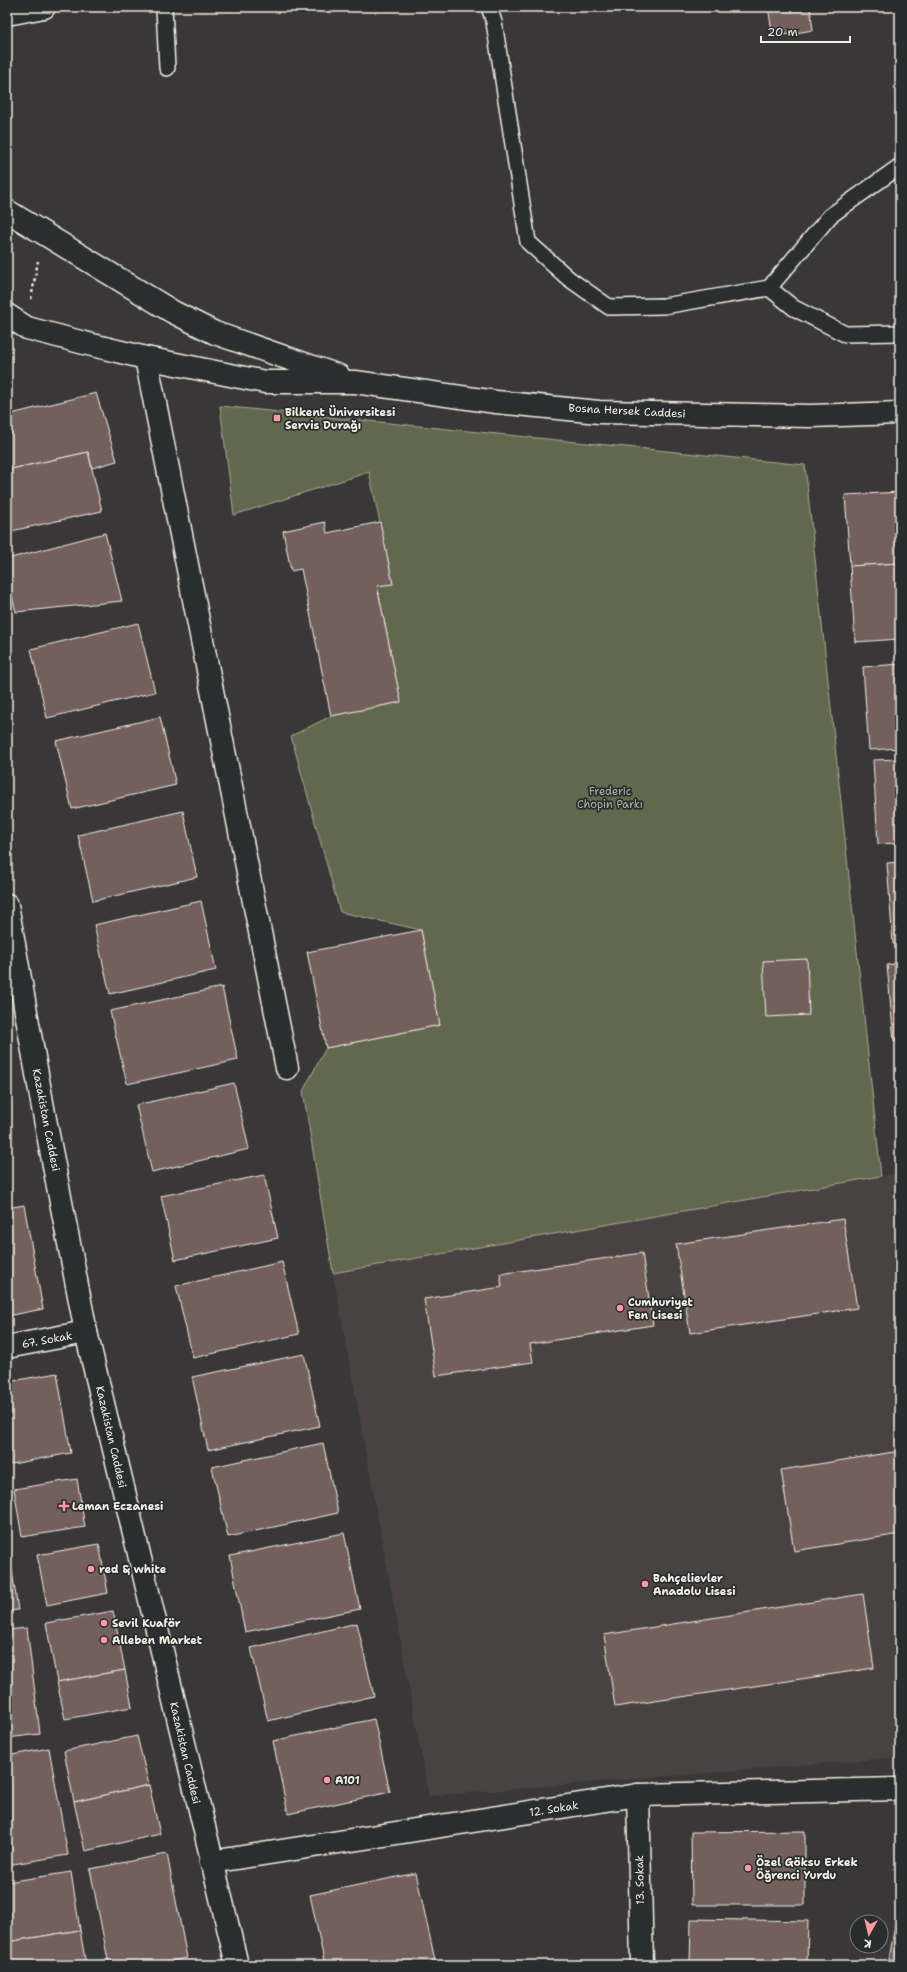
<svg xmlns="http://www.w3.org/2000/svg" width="907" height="1972" font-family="'Shantell Sans',sans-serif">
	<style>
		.built { fill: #4a4342 }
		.green { fill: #62674e; stroke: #abac9b }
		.building { fill: #73605d; stroke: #f4f1e8 }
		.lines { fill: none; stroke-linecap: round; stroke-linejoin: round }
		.service-casing { stroke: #f4f1e8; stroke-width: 18 }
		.minor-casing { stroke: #f4f1e8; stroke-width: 25 }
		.secondary-casing { stroke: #f4f1e8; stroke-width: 25 }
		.path { stroke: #f4f1e8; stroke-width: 2.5; stroke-dasharray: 3 3; stroke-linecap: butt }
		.service { stroke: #2a2d2e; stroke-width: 15 }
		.minor { stroke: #2a2d2e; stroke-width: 22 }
		.secondary { stroke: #2a2d2e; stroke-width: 22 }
		.poi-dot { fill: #ff9aa2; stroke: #2a2d2e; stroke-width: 1.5 }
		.labels { text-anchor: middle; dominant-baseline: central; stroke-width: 3.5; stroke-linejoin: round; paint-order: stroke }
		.street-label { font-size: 11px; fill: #f4f1e8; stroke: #2a2d2e }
		.poi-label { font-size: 11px; font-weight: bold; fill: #f4f1e8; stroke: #2a2d2e; text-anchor: start }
		.park-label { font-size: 11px; fill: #b2b3a3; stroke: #2a2d2e }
	</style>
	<rect width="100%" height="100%" fill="#393737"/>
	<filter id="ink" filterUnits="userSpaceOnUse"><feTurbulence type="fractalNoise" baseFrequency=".025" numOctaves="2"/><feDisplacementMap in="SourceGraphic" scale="8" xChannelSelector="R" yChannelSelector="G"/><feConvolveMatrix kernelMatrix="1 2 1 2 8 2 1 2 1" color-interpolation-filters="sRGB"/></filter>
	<g filter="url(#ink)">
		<polygon class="built" points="900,1173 900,1757 429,1796 333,1273"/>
		<polygon class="green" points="220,406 805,465 881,1176 333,1273 303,1091 326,1048 440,1025 421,930 340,912 291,736 331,716 401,702 377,586 393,583 369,472 234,515"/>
		<g class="building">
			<polygon points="768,7 810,7 813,30 773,37"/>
			<polygon points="96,393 117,461 92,468 88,452 7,470 7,415"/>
			<polygon points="88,452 102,511 7,532 7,470"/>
			<polygon points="900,492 900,563 850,566 845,495"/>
			<polygon points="325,522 327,533 380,522 393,584 377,586 401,702 331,716 301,569 291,571 283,531"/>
			<polygon points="105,533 122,601 16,612 7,578 7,559"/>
			<polygon points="900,563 900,639 855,642 850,566"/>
			<polygon points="138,623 155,692 47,718 31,649"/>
			<polygon points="900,664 900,748 869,750 863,667"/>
			<polygon points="160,717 176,785 72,809 56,741"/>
			<polygon points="900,759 900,843 878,844 873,760"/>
			<polygon points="183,811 197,877 93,901 78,835"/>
			<polygon points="900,862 900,944 893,944 887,863"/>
			<polygon points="201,901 216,970 110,994 94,925"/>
			<polygon points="421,930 440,1025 326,1048 307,952"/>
			<polygon points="807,959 809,1015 766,1017 763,961"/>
			<polygon points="900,963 900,1041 894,1041 887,965"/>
			<polygon points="222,987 238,1060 127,1084 110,1011"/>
			<polygon points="234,1083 249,1149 152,1172 136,1105"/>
			<polygon points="264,1175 278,1238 175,1260 161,1196"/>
			<polygon points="24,1205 43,1309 7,1316 7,1208"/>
			<polygon points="843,1219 857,1308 690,1333 676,1244"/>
			<polygon points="642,1253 653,1325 530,1344 533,1362 436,1376 424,1299 502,1287 500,1274"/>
			<polygon points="282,1262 299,1334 193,1358 176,1286"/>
			<polygon points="304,1354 320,1426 208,1450 192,1377"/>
			<polygon points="57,1373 71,1453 7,1465 7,1382"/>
			<polygon points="323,1443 338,1513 228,1537 212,1467"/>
			<polygon points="900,1451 900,1534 794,1551 781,1470"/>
			<polygon points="77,1479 85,1527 22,1537 14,1489"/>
			<polygon points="7,1513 11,1543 7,1543"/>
			<polygon points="344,1533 360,1609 245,1632 230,1556"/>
			<polygon points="99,1544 108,1593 47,1605 37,1555"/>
			<polygon points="7,1564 11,1564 18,1610 7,1611"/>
			<polygon points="863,1594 874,1668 615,1707 604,1635"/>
			<polygon points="113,1611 125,1670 57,1682 46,1623"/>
			<polygon points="357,1623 374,1696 268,1721 251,1648"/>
			<polygon points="27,1628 40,1734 7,1738 7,1630"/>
			<polygon points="125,1670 132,1707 65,1719 57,1682"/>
			<polygon points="374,1719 390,1792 288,1814 273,1741"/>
			<polygon points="137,1736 149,1785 74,1802 64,1751"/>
			<polygon points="49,1748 68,1855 7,1865 7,1756"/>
			<polygon points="149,1785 160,1834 85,1851 74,1802"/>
			<polygon points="805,1831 805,1905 692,1905 691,1832"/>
			<polygon points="167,1854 187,1958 149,1965 109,1965 90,1869"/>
			<polygon points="71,1872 80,1930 7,1942 7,1882"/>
			<polygon points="416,1873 436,1965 325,1965 310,1895"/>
			<polygon points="897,1913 900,1913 900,1965 888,1965"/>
			<polygon points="691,1919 808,1921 807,1965 690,1965"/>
			<polygon points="80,1930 86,1965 7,1965 7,1942"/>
		</g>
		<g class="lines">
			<defs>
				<g id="service">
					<polyline points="164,7 167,68"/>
					<polyline points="489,7 494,22 528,242 568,278 609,307 664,306 769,288 830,216 900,166"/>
					<polyline points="769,288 794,308 845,334 900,333"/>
				</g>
				<g id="minor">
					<polyline points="7,14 44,7"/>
					<polyline points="146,358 287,1068"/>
					<polyline points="7,1347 86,1332"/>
					<polyline points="638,1795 642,1965"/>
					<polyline points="211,1862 638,1795 900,1789"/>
				</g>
				<g id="secondary">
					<polyline points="7,211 173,312 215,333 339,376"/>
					<polyline points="7,315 27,328 88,344 146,358 265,382 355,382 496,402 599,412 811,416 900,413"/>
					<polyline points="7,905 45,1119 86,1332 237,1965"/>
				</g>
			</defs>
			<use href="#service" class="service-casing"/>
			<use href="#minor" class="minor-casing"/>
			<use href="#secondary" class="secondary-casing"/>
			<polyline class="path" points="31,299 38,261"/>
			<use href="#service" class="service"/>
			<use href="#minor" class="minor"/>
			<use href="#secondary" class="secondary"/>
		</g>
	</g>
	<g class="poi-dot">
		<rect x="273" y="414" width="8" height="8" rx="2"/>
		<circle cx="620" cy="1308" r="4"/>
		<path d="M62 1500h4v4h4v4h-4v4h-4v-4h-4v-4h4z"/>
		<circle cx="91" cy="1569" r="4"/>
		<circle cx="645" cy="1584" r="4"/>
		<circle cx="104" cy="1623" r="4"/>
		<circle cx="104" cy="1640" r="4"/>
		<circle cx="327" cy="1780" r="4"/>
		<circle cx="748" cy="1868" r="4"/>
	</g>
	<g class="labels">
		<g class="street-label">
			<text transform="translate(627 411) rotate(3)">Bosna Hersek Caddesi</text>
			<text transform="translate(46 1120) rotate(79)">Kazakistan Caddesi</text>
			<text transform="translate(47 1340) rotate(-10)">67. Sokak</text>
			<text transform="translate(111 1437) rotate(77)">Kazakistan Caddesi</text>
			<text transform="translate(185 1753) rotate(77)">Kazakistan Caddesi</text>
			<text transform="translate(554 1809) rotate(-9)">12. Sokak</text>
			<text transform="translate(640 1880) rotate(-91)">13. Sokak</text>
		</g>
		<g class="poi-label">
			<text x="285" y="412">Bilkent Üniversitesi<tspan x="285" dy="13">Servis Durağı</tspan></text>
			<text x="628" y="1302">Cumhuriyet<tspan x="628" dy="13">Fen Lisesi</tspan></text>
			<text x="72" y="1506">Leman Eczanesi</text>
			<text x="99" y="1569">red &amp; white</text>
			<text x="653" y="1578">Bahçelievler<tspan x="653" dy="13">Anadolu Lisesi</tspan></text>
			<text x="112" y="1623">Sevil Kuaför</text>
			<text x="112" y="1640">Alleben Market</text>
			<text x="335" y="1780">A101</text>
			<text x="756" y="1862">Özel Göksu Erkek<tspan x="756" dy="13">Öğrenci Yurdu</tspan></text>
		</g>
		<g class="park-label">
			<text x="610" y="791">Frederic<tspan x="610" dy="13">Chopin Parkı</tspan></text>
		</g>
	</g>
	<rect width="907" height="1972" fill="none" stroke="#2a2d2e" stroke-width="24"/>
	<rect x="12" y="12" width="883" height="1948" fill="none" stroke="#f4f1e8" stroke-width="1.5" filter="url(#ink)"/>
	<g transform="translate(869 1934) rotate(188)"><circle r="19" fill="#2a2d2e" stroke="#7b7b78"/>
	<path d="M0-3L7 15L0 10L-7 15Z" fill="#ff9aa2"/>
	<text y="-6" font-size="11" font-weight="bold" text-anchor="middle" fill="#f4f1e8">K</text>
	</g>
	<path d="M761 36v6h89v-6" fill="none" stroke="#f4f1e8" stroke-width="2"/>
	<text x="767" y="36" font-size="12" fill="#f4f1e8" stroke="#2a2d2e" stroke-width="3" paint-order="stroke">20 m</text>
</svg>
